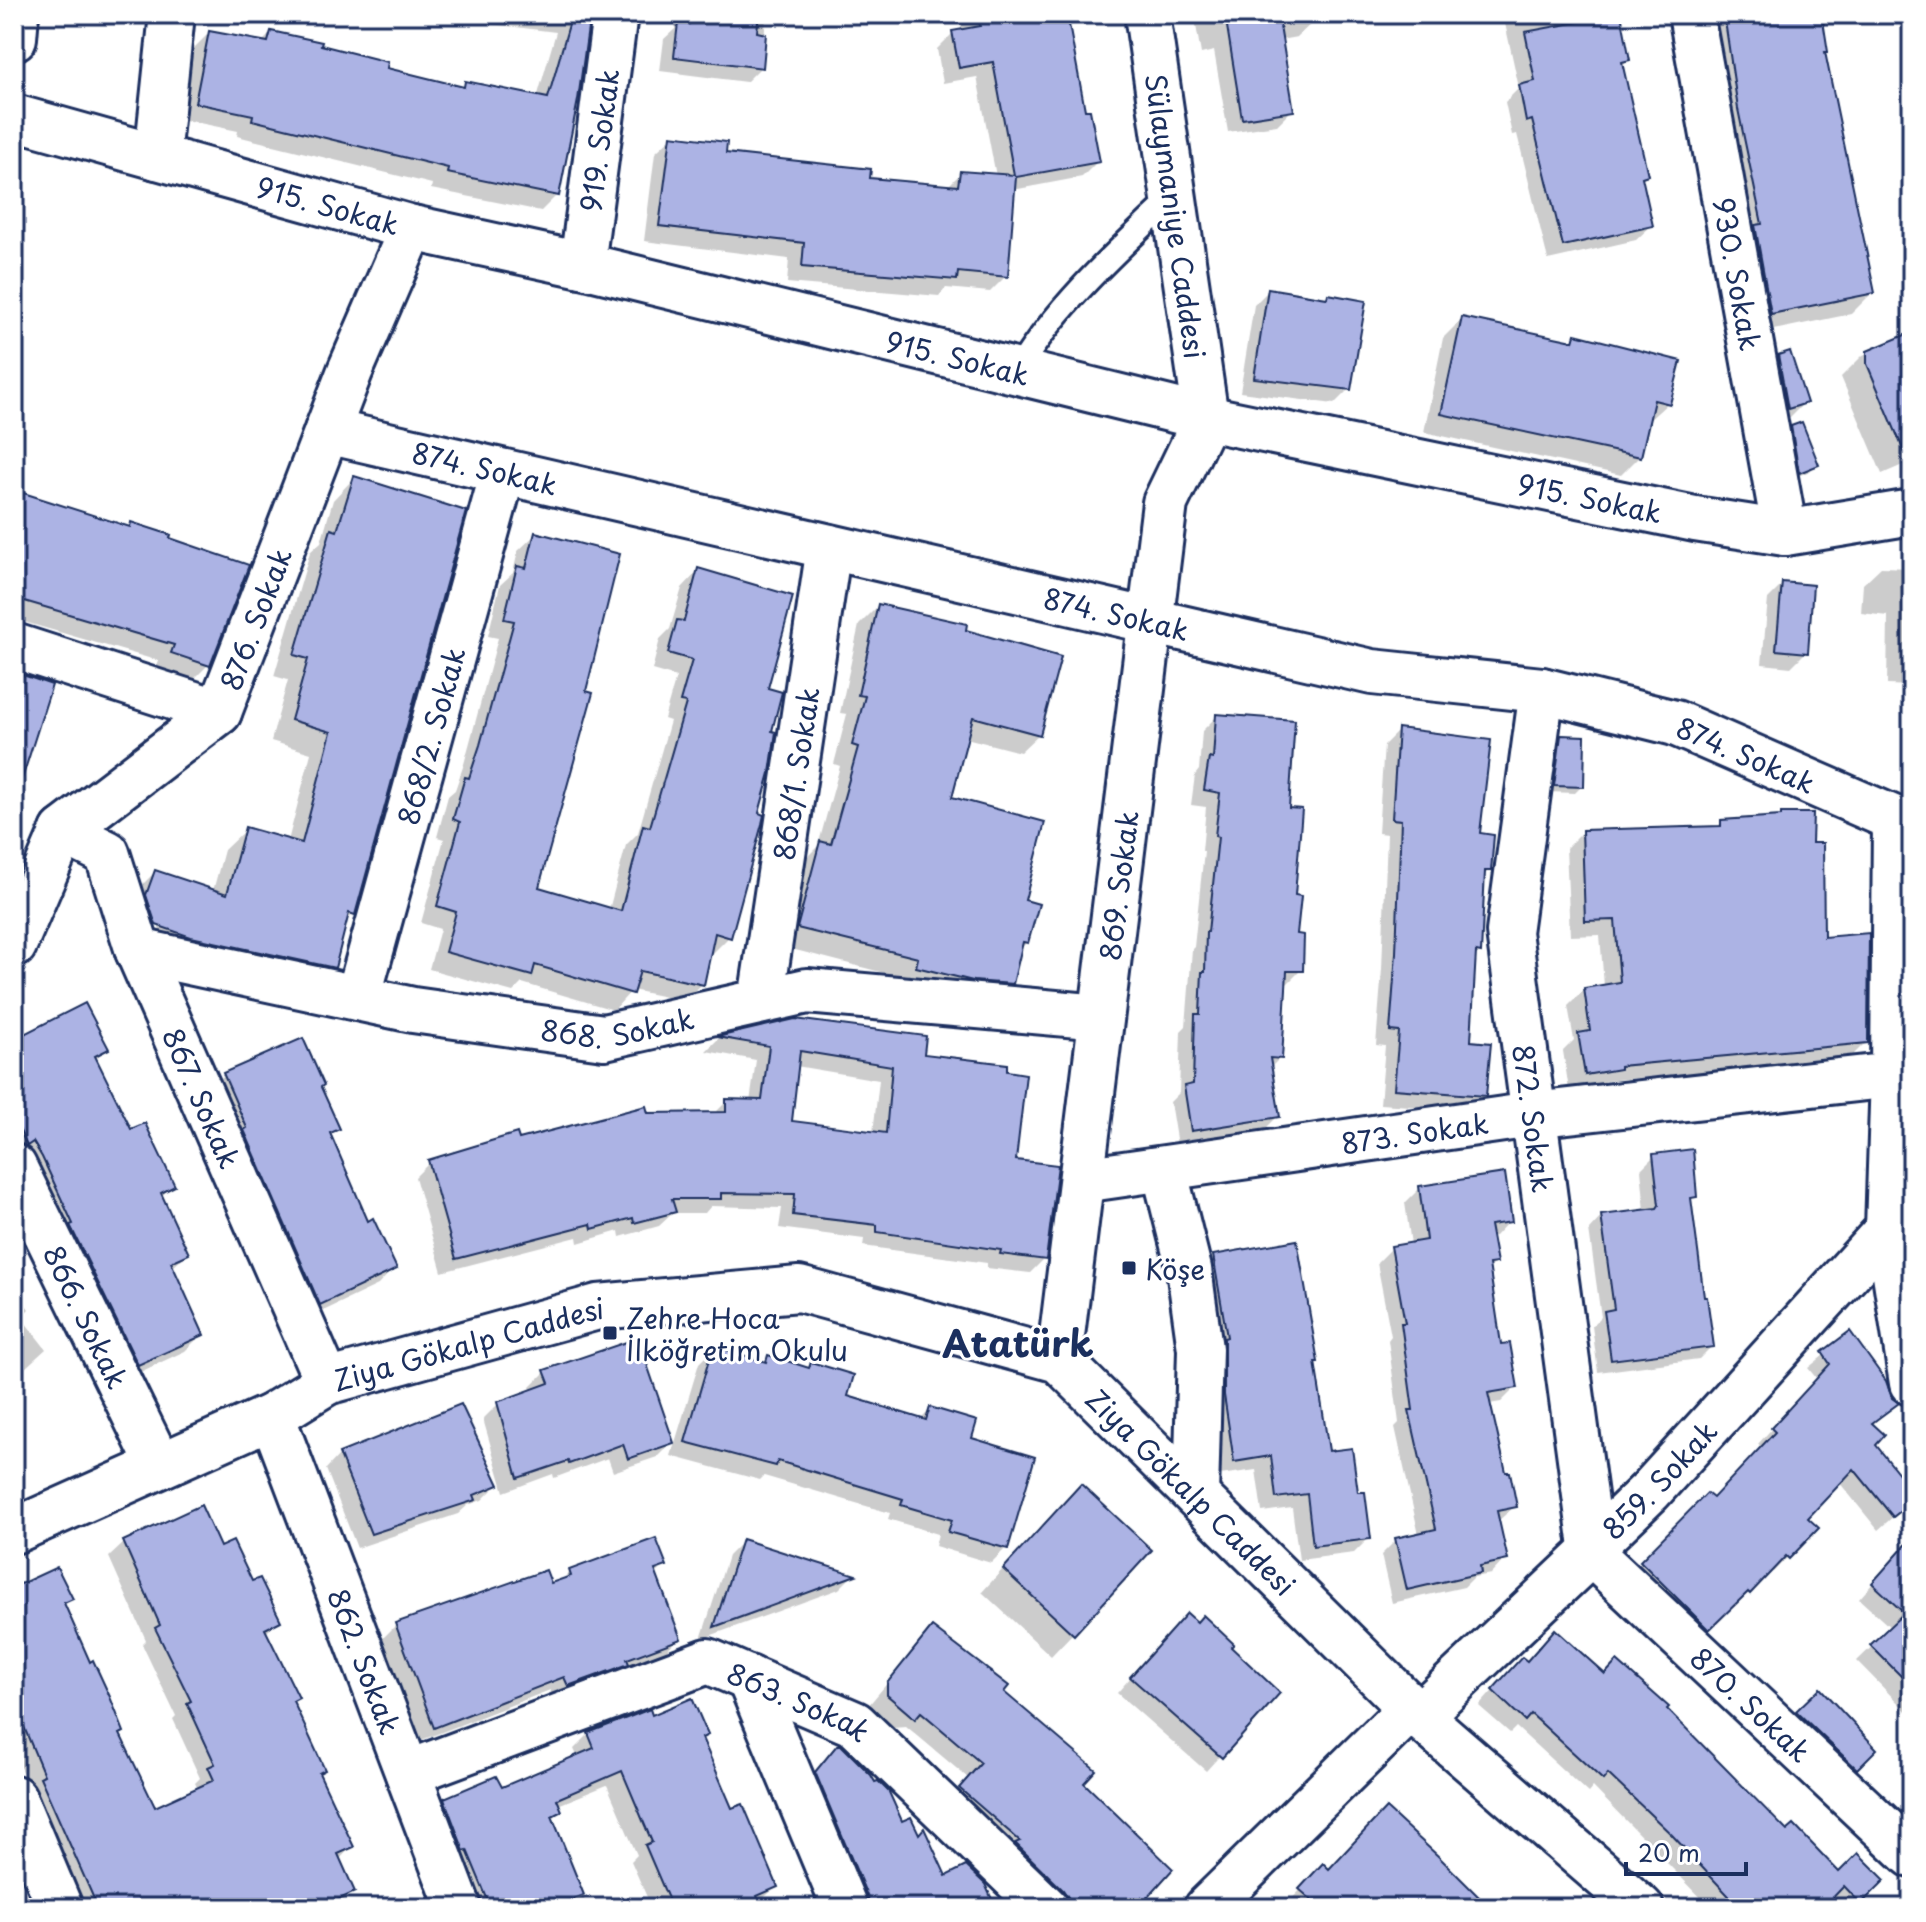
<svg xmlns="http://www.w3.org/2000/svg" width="1926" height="1922" font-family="'Playpen Sans',sans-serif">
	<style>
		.shadow { fill: #0003; fill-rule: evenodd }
		.building { fill: #acb3e4; stroke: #1b2f5e; stroke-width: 2; fill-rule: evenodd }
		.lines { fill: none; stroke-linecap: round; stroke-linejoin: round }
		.service-casing { stroke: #1b2f5e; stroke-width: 28 }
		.minor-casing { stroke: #1b2f5e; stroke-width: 50 }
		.tertiary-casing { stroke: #1b2f5e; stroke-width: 50 }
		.secondary-casing { stroke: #1b2f5e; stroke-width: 50 }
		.service { stroke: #fff; stroke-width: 22 }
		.minor { stroke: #fff; stroke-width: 44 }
		.tertiary { stroke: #fff; stroke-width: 44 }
		.secondary { stroke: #fff; stroke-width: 44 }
		.poi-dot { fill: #1b2f5e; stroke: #fff; stroke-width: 3 }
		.labels { text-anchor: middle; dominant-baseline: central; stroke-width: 6; stroke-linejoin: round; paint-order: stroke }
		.street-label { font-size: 28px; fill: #1b2f5e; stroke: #fff }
		.poi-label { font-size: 28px; fill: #1b2f5e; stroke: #fff; text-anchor: start }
		.district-label { font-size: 36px; font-weight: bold; fill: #1b2f5e; stroke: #fff }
	</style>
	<rect width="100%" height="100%" fill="#fff"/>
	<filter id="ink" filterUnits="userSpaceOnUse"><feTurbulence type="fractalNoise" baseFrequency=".0125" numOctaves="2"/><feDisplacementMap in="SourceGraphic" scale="16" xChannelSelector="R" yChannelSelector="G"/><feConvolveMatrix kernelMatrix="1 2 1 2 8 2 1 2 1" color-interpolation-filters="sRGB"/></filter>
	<g filter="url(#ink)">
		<g class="shadow">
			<polygon points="484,14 588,14 557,195 541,211 431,189 432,184 237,136 238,131 180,119 193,49 209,33 261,43 271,33 384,69 461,88 466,83 537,98 556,32 483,23"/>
			<polygon points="676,14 771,14 766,19 761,67 746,82 660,71 664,39 675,29"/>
			<polygon points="959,14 1066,14 1083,113 1098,161 1082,177 1013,190 1006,276 990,292 946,288 939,296 787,283 789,259 644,241 655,153 672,137 724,155 868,180 947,187 961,173 996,176 977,77 943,83 937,49 953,33 962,31"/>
			<polygon points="1194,14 1311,14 1312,23 1297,37 1280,40 1292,110 1277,125 1228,132 1214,51 1201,54"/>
			<polygon points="1503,14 1613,14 1628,60 1621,66 1645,175 1640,180 1651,226 1636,240 1548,260 1517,134 1512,135 1505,102 1519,88"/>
			<polygon points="1697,14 1820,14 1823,53 1873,292 1851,314 1749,335"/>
			<polygon points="1269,290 1325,300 1328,296 1349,389 1334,404 1240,392 1254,305"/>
			<polygon points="1462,319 1570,342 1576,336 1668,403 1647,422 1640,456 1621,475 1424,432 1443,338"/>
			<polygon points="1912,334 1912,461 1882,474 1841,377 1863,355"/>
			<polygon points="1779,357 1805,402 1790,417 1774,423 1764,372"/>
			<polygon points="1792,428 1816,464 1810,471 1793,478 1785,435"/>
			<path d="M354 478 353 914 345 922 333 967 311 988 135 946 134 893 155 872 213 891 224 850 246 829 288 841 311 753 271 741 288 680 274 676 310 552 321 542 333 500ZM144 895H149L161 934 157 935Z"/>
			<polygon points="14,493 128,529 132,525 208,665 192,681 156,669 159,661 14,619"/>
			<polygon points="536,534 536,888 609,910 626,845 638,833 670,721 664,719 676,677 652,670 660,639 670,629 682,588 699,570 765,689 770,732 756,815 729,937 712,954 709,953 702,984 685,1001 632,990 614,1010 522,983 513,992 429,969 440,929 421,923 444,839 437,837 448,796 455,790 464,764 498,638 488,636 500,585 513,573 518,551"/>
			<polygon points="1881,567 1912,568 1912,686 1887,685 1888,616 1861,613 1863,584"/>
			<polygon points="1783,584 1806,652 1791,667 1762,664 1768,599"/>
			<polygon points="878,606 963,632 1039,734 1020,752 966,738 949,798 1023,902 1027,942 1019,950 1011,983 992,1002 898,985 900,977 780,946 802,862 818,846 840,766 834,764 847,714 840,713 859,625"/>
			<polygon points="14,674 50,686 14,797"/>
			<polygon points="1217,716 1287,810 1295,936 1301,970 1286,985 1280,1058 1270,1068 1278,1116 1263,1131 1177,1145 1170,1102 1179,1093 1181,1031 1186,1026 1192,949 1194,947 1204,851 1202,851 1206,807 1191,805 1195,775 1199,770 1202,731"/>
			<polygon points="1399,730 1489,870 1483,877 1479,952 1474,958 1468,1043 1484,1095 1470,1110 1380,1104 1385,1046 1376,1045 1382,969 1387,834 1378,833 1384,745"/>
			<polygon points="1562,737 1582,786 1575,793 1548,792 1555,744"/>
			<polygon points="1782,815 1810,845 1822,939 1866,1042 1850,1058 1605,1081 1602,1084 1569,1090 1563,1051 1574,1040 1568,1006 1584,990 1604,986 1600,935 1570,936 1566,848 1582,832 1716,828 1722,822 1778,818"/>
			<path d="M795 1021 922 1055 1014 1161 1044 1259 1030 1273 987 1268V1263L863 1246 864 1239 779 1228 782 1208 711 1206 705 1213H673L659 1226 620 1237 619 1231 578 1243 577 1237 442 1272 415 1177 430 1162 647 1115 714 1114 727 1101 750 1102 756 1060 706 1051 718 1039ZM796 1066 879 1080 873 1133 789 1123Z"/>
			<polygon points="14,1041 106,1048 95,1060 130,1132 172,1185 161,1197 187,1254 171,1269 202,1334 185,1351 121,1381 14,1159"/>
			<polygon points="224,1075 319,1088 337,1129 330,1136 367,1224 394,1268 378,1285 304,1320 208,1092"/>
			<polygon points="1654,1156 1695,1196 1689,1202 1702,1300 1712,1346 1699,1359 1598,1372 1592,1326 1601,1317 1589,1230 1602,1216 1645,1211 1641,1169"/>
			<polygon points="1420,1188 1509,1221 1495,1236 1490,1237 1495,1262 1488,1269 1499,1347 1516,1387 1501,1402 1489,1404 1505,1475 1515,1506 1497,1522 1505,1559 1491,1574 1474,1577 1464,1587 1392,1603 1381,1555 1396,1540 1419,1535 1395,1427 1399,1423 1388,1340 1391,1336 1377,1263 1392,1248 1411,1244 1405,1203"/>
			<polygon points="1214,1257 1316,1361 1313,1364 1327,1453 1356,1495 1369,1538 1354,1553 1299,1560 1292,1508 1262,1512 1256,1470 1220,1475 1210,1411 1200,1272"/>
			<polygon points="14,1290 29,1309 21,1317 46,1349 14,1378"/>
			<polygon points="1850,1334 1890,1399 1896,1404 1872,1425 1873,1445 1912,1493 1912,1500 1878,1530 1839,1482 1806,1518 1816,1528 1773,1572 1771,1570 1734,1607 1732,1605 1693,1643 1627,1577 1707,1495 1712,1500 1762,1448 1758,1444 1817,1379 1808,1368"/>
			<polygon points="714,1348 762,1363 768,1357 807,1369 812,1364 845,1397 920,1420 931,1409 1006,1548 991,1563 935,1546 938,1534 888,1519 890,1513 764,1476 760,1480 671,1456 699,1363"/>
			<polygon points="545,1372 672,1442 657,1457 613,1472 608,1458 554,1478 553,1474 504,1492 483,1419 498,1404 532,1391 530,1387"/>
			<polygon points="340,1454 497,1485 482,1500 468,1505 458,1514 357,1548 326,1469"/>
			<polygon points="200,1508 219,1550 251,1584 278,1621 265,1634 296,1698 292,1703 323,1770 318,1775 351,1847 339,1860 353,1892 335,1908 87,1908 79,1891 72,1895 14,1752 14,1589 70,1598 63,1606 118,1736 154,1810 198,1789 195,1783 200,1778 173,1719 176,1716 142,1644 146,1640 109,1557 124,1543"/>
			<polygon points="1058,1509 1073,1633 1051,1656 982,1592"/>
			<polygon points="743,1541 852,1576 839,1589 701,1639 728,1556"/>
			<polygon points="1912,1559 1912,1712 1910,1715 1857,1661 1891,1628 1859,1599 1888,1566"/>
			<polygon points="664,1566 655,1575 678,1638 664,1653 622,1668 612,1678 554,1700 550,1690 419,1741 381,1640 396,1625 560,1582 570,1572"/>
			<polygon points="1197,1625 1228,1647 1277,1693 1206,1771 1117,1693 1172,1630"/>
			<polygon points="932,1630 1081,1783 1135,1908 1051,1908 946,1804 968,1778 906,1726 892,1727 868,1706"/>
			<polygon points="1526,1663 1605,1676 1664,1709 1787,1834 1839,1875 1882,1880 1854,1908 1837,1908 1829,1899 1821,1908 1711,1908 1593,1787 1588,1793 1516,1727 1510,1733 1479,1706 1508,1674"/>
			<polygon points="1820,1691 1874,1749 1841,1782 1782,1727"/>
			<polygon points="651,1718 700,1740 730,1811 776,1887 758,1903 760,1908 645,1908 650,1904 631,1861 637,1855 607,1785 558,1805 560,1811 551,1820 588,1908 470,1908 430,1814 445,1799 500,1790 578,1758 574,1749 589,1734"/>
			<polygon points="824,1761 901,1823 945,1878 994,1908 852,1908 802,1788"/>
			<polygon points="1329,1871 1487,1908 1283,1908 1309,1881"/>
		</g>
		<g class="building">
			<polygon points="572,14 590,14 578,100 559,196 447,173 448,168 252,120 253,115 195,103 209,31 268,42 271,31 322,42 321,45 388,62 387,68 464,87 465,81 548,98"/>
			<polygon points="690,14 759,14 757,32 766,34 763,68 674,57 678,23 689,24"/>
			<polygon points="977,14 1067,14 1085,110 1090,110 1100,162 1016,177 1008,277 958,272 957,280 802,267 804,243 659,226 671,135 727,142 726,153 871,169 870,178 958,186 960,171 1014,175 993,62 959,68 952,31 980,26"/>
			<polygon points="1225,14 1278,14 1294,111 1242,119"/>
			<polygon points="1621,14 1630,60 1622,62 1648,175 1642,177 1653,226 1563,246 1532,120 1526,122 1519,85 1535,81 1525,32"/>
			<polygon points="1724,14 1822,14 1828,52 1825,52 1875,293 1771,314 1755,225 1762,224 1738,109"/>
			<polygon points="1268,288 1327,298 1328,294 1366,301 1351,390 1254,378"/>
			<polygon points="1462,317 1573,341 1575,334 1681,361 1670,404 1654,400 1641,457 1441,414"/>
			<polygon points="1912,332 1912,470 1867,364 1867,351"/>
			<polygon points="1790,351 1807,403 1788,409 1778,355"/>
			<polygon points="1802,422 1819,465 1799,473 1791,426"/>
			<polygon points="354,476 466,511 355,915 349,913 335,968 191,937 156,925 146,895 155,870 227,894 245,827 302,843 331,732 291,720 308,659 294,655 331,529 337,531"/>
			<polygon points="14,490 130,527 131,522 171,535 170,538 249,565 210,666 171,653 174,645 14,598"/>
			<polygon points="535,532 620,554 586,691 593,693 539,887 621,911 643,825 650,827 686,703 680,702 692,660 668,653 677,620 684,621 698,568 793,596 768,688 782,692 772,731 776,732 770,773 759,813 764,815 762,824 731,938 715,933 704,985 640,971 633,994 535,965 532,976 445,952 456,912 437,906 460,822 453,819 465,777 469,778 480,745 514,621 504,619 517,566 526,568"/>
			<polygon points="1782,582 1813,585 1808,653 1776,650"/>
			<polygon points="878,604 967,624 966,630 1061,657 1040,735 973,717 952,797 1045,822 1025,900 1039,904 1028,943 1023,942 1013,984 973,981 916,967 918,958 797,928 820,841 831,844 858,747 852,745 865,696 858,695"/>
			<polygon points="14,672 52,685 21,782 14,781"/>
			<polygon points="1216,714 1295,720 1289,808 1302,809 1295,895 1301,896 1297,934 1304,935 1303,971 1287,971 1282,1059 1270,1058 1280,1117 1191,1131 1184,1086 1193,1084 1195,1014 1200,1014 1202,972 1205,972 1206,932 1208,932 1218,837 1215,836 1220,793 1204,790 1209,758 1213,759"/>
			<polygon points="1398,728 1491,740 1480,833 1494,835 1491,871 1485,871 1481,953 1476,952 1471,1041 1491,1043 1486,1096 1394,1089 1399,1032 1390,1031 1396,953 1401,820 1392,819"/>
			<polygon points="1561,735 1585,736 1584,787 1554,786"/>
			<polygon points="1781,813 1813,813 1812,843 1823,843 1824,937 1869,933 1868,1043 1620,1066 1620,1069 1585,1075 1578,1033 1590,1031 1584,988 1620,982 1615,920 1585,921 1582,830 1721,826 1721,820 1781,816"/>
			<polygon points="85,1003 109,1049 95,1056 131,1129 145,1123 175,1186 161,1193 189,1254 171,1262 204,1335 138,1365 70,1225 73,1224 42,1157 33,1142 27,1146 14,1118 14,1039"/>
			<path d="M795 1019 926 1036 924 1054 1007 1064V1071L1026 1074 1016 1160 1058 1165 1046 1260 1000 1254 1001 1250 877 1232V1225L793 1215 795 1194 721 1193V1199H672L676 1212 634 1223 633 1218 592 1229 591 1224 456 1259 428 1160 517 1133 519 1139 646 1106 648 1113 726 1112V1099L762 1100 769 1046 717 1037ZM800 1051 892 1066 886 1133 792 1121Z"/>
			<polygon points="303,1038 324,1085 321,1087 340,1129 330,1133 368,1221 373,1218 397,1269 320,1305 244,1130 247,1128 223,1073"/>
			<polygon points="1693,1149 1697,1197 1691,1198 1704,1297 1707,1297 1714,1347 1611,1360 1604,1311 1614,1309 1601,1215 1657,1208 1659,1205 1653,1154"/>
			<polygon points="1505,1173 1512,1222 1490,1225 1497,1263 1489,1264 1501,1344 1510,1343 1518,1388 1488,1393 1506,1472 1510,1472 1517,1507 1497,1511 1508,1560 1480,1566 1481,1573 1407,1590 1395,1538 1436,1529 1409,1410 1413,1410 1401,1323 1405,1323 1391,1246 1426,1240 1419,1186"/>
			<polygon points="1297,1240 1318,1362 1315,1362 1329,1451 1352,1448 1358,1492 1365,1492 1371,1539 1313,1546 1307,1494 1276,1498 1271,1456 1234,1462 1224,1395 1224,1338 1227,1337 1213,1255"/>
			<polygon points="1850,1331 1886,1381 1892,1398 1899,1403 1872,1423 1885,1435 1876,1445 1912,1490 1912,1502 1893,1517 1854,1469 1808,1518 1819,1528 1789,1559 1786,1556 1750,1594 1748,1592 1709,1630 1640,1561 1707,1493 1713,1498 1775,1432 1771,1428 1830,1364 1822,1352"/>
			<polygon points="638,1338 674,1443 628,1459 623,1444 569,1464 568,1461 518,1478 497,1402 549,1383 544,1370"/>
			<polygon points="713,1346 766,1362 768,1355 809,1368 811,1362 854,1375 848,1396 926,1420 930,1407 977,1421 972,1438 1035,1457 1008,1549 948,1532 952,1520 901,1505 903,1499 778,1461 776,1466 685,1442"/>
			<polygon points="461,1404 499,1485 474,1495 476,1500 371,1534 339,1453"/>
			<polygon points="1081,1484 1152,1550 1074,1635 1003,1569"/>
			<polygon points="201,1505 220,1547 233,1541 252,1581 260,1578 281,1621 265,1629 299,1698 293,1701 325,1770 319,1773 354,1847 338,1854 355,1892 320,1908 98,1908 40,1777 44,1775 14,1703 14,1587 57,1567 73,1599 64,1603 90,1662 93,1660 110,1697 124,1732 120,1734 155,1807 214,1780 208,1767 215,1764 187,1703 191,1701 155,1628 160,1625 123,1541"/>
			<polygon points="656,1538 667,1566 655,1570 681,1639 627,1659 629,1664 568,1686 564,1677 434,1728 395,1623 546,1570 551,1583 571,1576 569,1570"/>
			<polygon points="1912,1538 1912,1687 1870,1645 1904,1613 1872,1583"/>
			<polygon points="742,1539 786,1553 856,1575 714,1627"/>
			<polygon points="1187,1613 1197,1622 1203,1615 1234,1644 1231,1647 1280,1693 1222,1758 1130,1677"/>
			<polygon points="932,1627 1009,1686 1004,1692 1096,1770 1084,1783 1173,1869 1138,1908 1070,1908 1070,1900 1063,1890 1015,1843 1020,1841 959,1788 981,1763 921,1712 915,1719 887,1695 887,1683"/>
			<polygon points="1555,1629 1605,1674 1617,1661 1669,1707 1667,1709 1787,1831 1794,1825 1839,1872 1858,1853 1885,1880 1861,1904 1844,1886 1823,1908 1740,1908 1672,1835 1608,1774 1603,1780 1531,1714 1525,1721 1492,1690 1522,1657 1527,1661"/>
			<polygon points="1820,1688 1877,1749 1857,1769 1796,1711"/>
			<polygon points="692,1698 708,1735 702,1738 732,1808 743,1804 778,1887 757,1896 762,1908 672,1908 645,1845 652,1842 622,1771 557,1799 562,1811 552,1816 584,1895 551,1908 491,1908 467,1850 464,1851 444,1798 496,1776 502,1787 594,1748 588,1733 650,1709 652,1715"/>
			<polygon points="837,1745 841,1745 871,1775 875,1782 878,1781 889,1792 902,1821 911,1817 919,1834 924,1828 946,1876 966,1866 985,1884 996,1908 869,1908 868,1898 815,1772"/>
			<polygon points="1386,1808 1438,1856 1490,1908 1321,1908 1299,1889 1323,1863 1329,1869"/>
		</g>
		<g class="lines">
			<defs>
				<path id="service" d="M1017 371C1058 304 1117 251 1174 197"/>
				<g id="minor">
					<path id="s1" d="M1691 14 1785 533"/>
					<polyline points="14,38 16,14"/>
					<path id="s2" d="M14 117 412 228 582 265 1206 418"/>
					<polyline points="157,157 172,14"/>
					<path id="s3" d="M582 265 615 14"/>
					<path id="s4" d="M327 431 1372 672 1542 690 1675 723 1895 819 1893 1075 1888 1229 1912 1383"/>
					<polyline points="14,646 219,712"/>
					<path id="s5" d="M1542 690 1509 932 1592 1547"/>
					<path id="s6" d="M63 831 107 853 138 951 327 1382"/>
					<path id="s7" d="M14 945 63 831 219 712 350 371 412 228"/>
					<path id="s8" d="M138 951 413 1010 604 1037 807 991 1101 1017"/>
					<path id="s9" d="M358 998 503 472"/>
					<path id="s10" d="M761 1001 829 547"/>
					<path id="s11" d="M14 1167 159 1465"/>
					<polyline points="1164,1169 1189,1269 1200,1349 1196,1495"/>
					<path id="s12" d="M1082 1180 1532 1115 1893 1075"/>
					<path id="s13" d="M272 1416 459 1908"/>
					<path id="s14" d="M1591 1553 1912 1855"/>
					<polyline points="749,1678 845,1908"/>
					<path id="s15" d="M1419 1716 1591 1553 1592 1547 1650 1491 1888 1229"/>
					<path id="s16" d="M408 1773 708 1661 855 1724 1046 1908"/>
					<polyline points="14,1798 60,1908"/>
					<polyline points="1207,1908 1411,1708"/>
				</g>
				<g id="tertiary">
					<path id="s17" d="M1206 418 1695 519 1785 533 1912 512"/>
				</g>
				<g id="secondary">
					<path id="s18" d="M1059 1360 1165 503 1206 418 1147 14"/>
					<path id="s19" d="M14 1531 272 1416 327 1382 598 1307 799 1289 1059 1360 1419 1716 1641 1908"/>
				</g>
			</defs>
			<use href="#service" class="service-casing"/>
			<use href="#minor" class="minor-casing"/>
			<use href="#tertiary" class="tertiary-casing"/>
			<use href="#secondary" class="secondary-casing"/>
			<use href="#service" class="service"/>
			<use href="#minor" class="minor"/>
			<use href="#tertiary" class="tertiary"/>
			<use href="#secondary" class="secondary"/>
		</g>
	</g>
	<g class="poi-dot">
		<rect x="1121" y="1260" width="16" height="16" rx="4"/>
		<rect x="602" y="1325" width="16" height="16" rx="4"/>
	</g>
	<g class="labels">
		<g class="street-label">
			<text stroke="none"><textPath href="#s3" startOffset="126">919. Sokak</textPath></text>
			<text stroke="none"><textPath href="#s2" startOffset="326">915. Sokak</textPath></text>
			<text transform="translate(1176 216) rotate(82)">Sülaymaniye Caddesi</text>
			<text stroke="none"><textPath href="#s1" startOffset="264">930. Sokak</textPath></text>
			<text stroke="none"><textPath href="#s2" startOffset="974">915. Sokak</textPath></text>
			<text stroke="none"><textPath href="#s4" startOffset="162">874. Sokak</textPath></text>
			<text stroke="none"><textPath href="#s17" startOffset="392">915. Sokak</textPath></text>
			<text stroke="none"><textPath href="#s4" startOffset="810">874. Sokak</textPath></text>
			<text stroke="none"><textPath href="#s7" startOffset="420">876. Sokak</textPath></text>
			<text stroke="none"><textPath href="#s9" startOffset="272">868/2. Sokak</textPath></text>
			<text stroke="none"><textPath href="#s4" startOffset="1458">874. Sokak</textPath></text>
			<text stroke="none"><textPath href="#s10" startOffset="230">868/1. Sokak</textPath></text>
			<text stroke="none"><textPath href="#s18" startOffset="478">869. Sokak</textPath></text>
			<text stroke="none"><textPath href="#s8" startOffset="488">868. Sokak</textPath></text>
			<text stroke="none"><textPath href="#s6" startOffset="312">867. Sokak</textPath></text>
			<text stroke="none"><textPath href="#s5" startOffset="432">872. Sokak</textPath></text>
			<text stroke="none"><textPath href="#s12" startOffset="336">873. Sokak</textPath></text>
			<text stroke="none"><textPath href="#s11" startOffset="166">866. Sokak</textPath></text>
			<text stroke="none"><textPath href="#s19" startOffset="494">Ziya Gökalp Caddesi</textPath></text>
			<text stroke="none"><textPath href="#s15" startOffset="338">859. Sokak</textPath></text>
			<text stroke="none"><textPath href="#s19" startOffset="1286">Ziya Gökalp Caddesi</textPath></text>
			<text stroke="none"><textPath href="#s13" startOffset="262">862. Sokak</textPath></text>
			<text stroke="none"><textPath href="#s14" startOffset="220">870. Sokak</textPath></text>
			<text stroke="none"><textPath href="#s16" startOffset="420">863. Sokak</textPath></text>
		</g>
		<g class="poi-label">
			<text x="1145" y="1268">Köşe</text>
			<text x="626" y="1317">Zehre Hoca<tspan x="626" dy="32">İlköğretim Okulu</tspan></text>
		</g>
		<g class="district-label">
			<text x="1018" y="1342">Atatürk</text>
		</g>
	</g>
	<rect width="1926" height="1922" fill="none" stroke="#fff" stroke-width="48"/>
	<rect x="24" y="24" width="1878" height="1874" fill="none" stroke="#1b2f5e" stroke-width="3" filter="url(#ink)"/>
	<path d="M1626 1862v12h120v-12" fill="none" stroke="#1b2f5e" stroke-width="4"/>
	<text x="1638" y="1862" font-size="24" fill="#1b2f5e" stroke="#ffffff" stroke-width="6" paint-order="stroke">20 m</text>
</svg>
